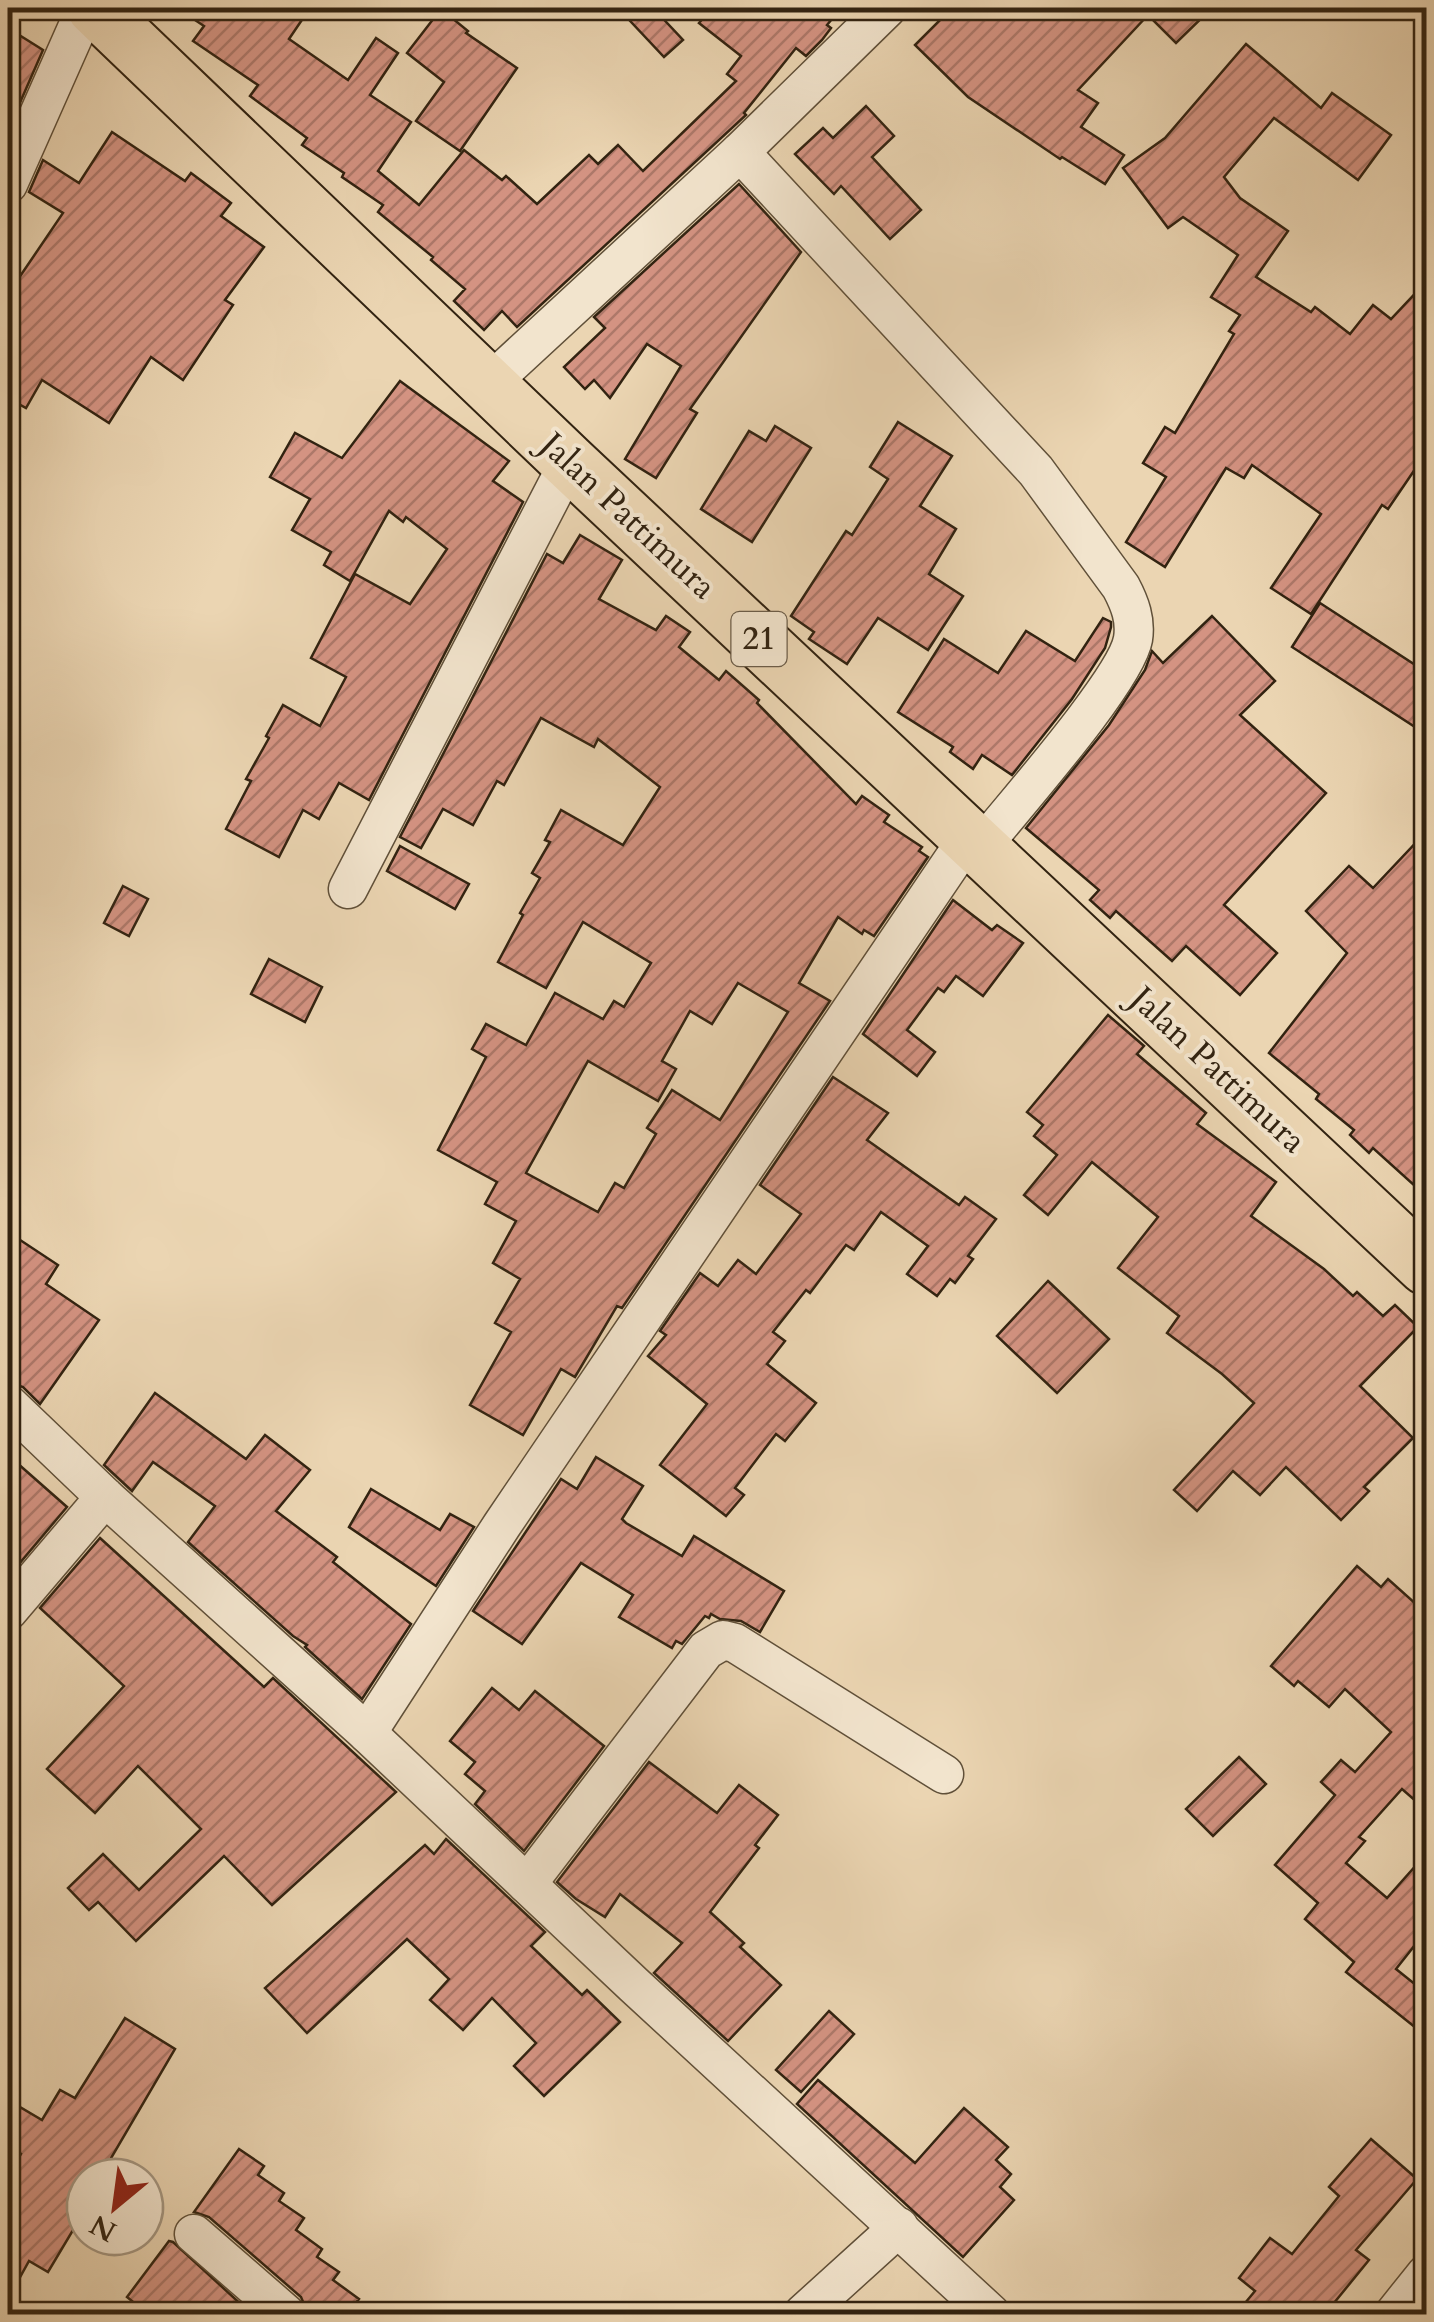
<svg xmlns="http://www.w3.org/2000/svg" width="1434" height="2322" font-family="Cardo,serif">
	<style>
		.building { fill: url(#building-hatch); stroke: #322311; stroke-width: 2.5; fill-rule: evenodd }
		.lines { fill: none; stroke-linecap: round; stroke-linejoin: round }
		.minor-casing { stroke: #605039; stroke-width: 41 }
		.highway-casing { stroke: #322311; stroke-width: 59 }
		.minor { stroke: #f2e4cd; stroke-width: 38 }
		.highway { stroke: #ebd5b2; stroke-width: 55 }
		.labels { text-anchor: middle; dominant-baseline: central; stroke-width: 8; stroke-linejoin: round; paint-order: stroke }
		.shield { fill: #f2e4cd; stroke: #6c5d49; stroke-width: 2.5 }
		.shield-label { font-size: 32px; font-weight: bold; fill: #322311 }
		.street-label { font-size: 35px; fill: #322311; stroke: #f2e4cd }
	</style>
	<defs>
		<pattern id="building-hatch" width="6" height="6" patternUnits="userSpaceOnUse" patternTransform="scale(2.5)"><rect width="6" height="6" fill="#d49382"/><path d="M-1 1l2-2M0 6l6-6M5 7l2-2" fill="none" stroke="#ad7869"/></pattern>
	</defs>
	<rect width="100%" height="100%" fill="#ebd5b2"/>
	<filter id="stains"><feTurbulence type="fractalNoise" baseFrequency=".002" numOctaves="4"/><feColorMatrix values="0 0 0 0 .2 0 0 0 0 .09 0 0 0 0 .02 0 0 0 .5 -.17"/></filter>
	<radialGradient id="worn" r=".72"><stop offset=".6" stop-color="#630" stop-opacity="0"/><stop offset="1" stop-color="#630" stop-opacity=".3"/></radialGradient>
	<g class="building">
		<polygon points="177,8 310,8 289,39 348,80 376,38 398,53 370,95 411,122 378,171 419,205 464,150 502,180 506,176 537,204 589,155 598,164 618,145 643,171 736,81 727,74 741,56 699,23 712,8 841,8 827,25 831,28 822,40 806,56 796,48 744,113 746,115 517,327 502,311 484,330 454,301 465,289 431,260 433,257 378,212 383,205 342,177 344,173 302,145 307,138 250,96 258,85 193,41 204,26"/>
		<polygon points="618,8 653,8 683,40 664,57"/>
		<polygon points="952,8 1212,8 1176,43 1148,15 1078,90 1098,103 1081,127 1124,155 1105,184 1062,157 1060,159 968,97 915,45"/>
		<polygon points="441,9 468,31 466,33 517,68 460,151 416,121 444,82 407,53"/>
		<polygon points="8,28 43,50 8,130"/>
		<polygon points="1246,44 1321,108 1332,93 1391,135 1358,180 1274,118 1224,177 1240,198 1288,231 1256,277 1311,312 1315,307 1350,334 1373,305 1391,319 1426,282 1426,453 1388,509 1382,505 1311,614 1271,588 1321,514 1252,465 1244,478 1226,468 1165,567 1126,542 1166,477 1143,463 1165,427 1175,433 1234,334 1229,331 1240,315 1211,297 1238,255 1183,217 1168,228 1123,168 1165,138"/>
		<polygon points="866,106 894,136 872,157 921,210 890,239 841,186 834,194 795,154 823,128 833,138"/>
		<polygon points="112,132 185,181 191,173 231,203 221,216 264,247 225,300 233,305 183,380 151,357 109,423 42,380 26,408 8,398 8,294 63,213 29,192 43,160 79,183"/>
		<polygon points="739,184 801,252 690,409 697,413 656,478 625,459 681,366 647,344 610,398 594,380 585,389 564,367 605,328 594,317"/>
		<polygon points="400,381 509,461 493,481 523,502 369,800 339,783 319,819 303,810 279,857 226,829 251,781 246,779 269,738 266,736 283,705 320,726 346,677 311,658 355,574 410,604 447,549 406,517 403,522 389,511 350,581 324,565 331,552 292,530 310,499 270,477 295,433 342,458"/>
		<polygon points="898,422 952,456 920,506 956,529 929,574 963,596 928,650 878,618 847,664 809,639 814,632 791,616 846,531 852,535 888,479 870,467"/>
		<polygon points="775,426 811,448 752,542 701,509 749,431 766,441"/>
		<path d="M580 535 622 560 599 599 656 630 666 616 690 632 679 647 719 680 726 671 759 700 757 703 856 804 862 796 889 815 884 822 922 847 919 851 928 857 874 936 864 930 862 934 838 917 799 983 830 1001 622 1308 617 1306 575 1377 561 1369 523 1435 470 1405 511 1332 495 1323 520 1279 493 1263 516 1221 485 1204 497 1182 438 1150 486 1057 472 1049 486 1024 526 1045 555 993 603 1019 614 1001 624 1007 651 963 583 922 546 988 498 962 523 915 520 913 540 878 532 873 550 842 545 840 561 810 623 845 660 787 598 739 594 747 541 718 504 785 497 781 473 825 443 809 421 848 400 837 547 554 563 563ZM738 983 788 1012 720 1120 672 1090 647 1128 656 1134 624 1188 615 1183 598 1212 526 1173 588 1061 658 1101 676 1069 662 1061 690 1011 712 1024Z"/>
		<polygon points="1320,603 1426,672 1426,710 1415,727 1292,647"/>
		<polygon points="1212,616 1275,681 1240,715 1326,793 1224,905 1277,953 1240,995 1186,946 1172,961 1116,911 1110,918 1090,900 1099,890 1026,828 1109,725 1145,670 1152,651 1163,663"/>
		<polygon points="1103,618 1111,622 1111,627 1105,648 1072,699 1012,775 982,755 973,769 950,752 953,747 898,712 944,639 998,673 1026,631 1075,661"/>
		<polygon points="1426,832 1426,1196 1373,1148 1369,1153 1350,1135 1354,1130 1316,1099 1319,1094 1269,1053 1347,953 1306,911 1349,866 1373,888"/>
		<polygon points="400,846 469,884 455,909 387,871"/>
		<polygon points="123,886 148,899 129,936 104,923"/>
		<polygon points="953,900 992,930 997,925 1023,943 983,996 956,976 944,992 938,988 907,1030 935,1052 917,1076 863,1034"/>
		<polygon points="269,959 322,987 305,1022 251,994"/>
		<polygon points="1108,1015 1144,1046 1137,1054 1206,1113 1197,1124 1276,1182 1251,1216 1324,1269 1353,1296 1357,1292 1383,1316 1395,1305 1418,1327 1360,1386 1413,1438 1364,1487 1369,1491 1341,1520 1286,1467 1260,1495 1233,1471 1197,1511 1174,1490 1254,1403 1222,1374 1167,1333 1179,1316 1118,1268 1158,1217 1092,1162 1048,1215 1024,1195 1057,1155 1034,1136 1043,1125 1027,1112"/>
		<polygon points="833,1077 888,1113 867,1140 959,1205 965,1197 996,1219 968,1256 973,1259 955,1283 950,1279 937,1296 907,1274 928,1246 881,1212 854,1250 846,1245 810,1293 806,1290 773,1332 785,1341 767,1364 816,1403 785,1441 776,1434 735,1488 744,1495 726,1516 660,1465 707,1404 648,1356 666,1335 660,1331 700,1273 718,1286 738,1260 756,1274 801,1214 760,1185"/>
		<polygon points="8,1232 58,1265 46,1284 99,1320 40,1404 23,1387 8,1382"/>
		<polygon points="1048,1281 1109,1339 1057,1393 997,1336"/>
		<polygon points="155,1393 246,1459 265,1435 310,1470 276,1511 337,1557 333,1562 411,1624 362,1699 305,1647 307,1645 293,1636 188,1542 215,1506 153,1462 132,1491 104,1465"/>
		<polygon points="8,1455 67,1507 8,1577"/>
		<polygon points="596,1457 643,1486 622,1519 626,1523 682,1556 694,1536 784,1591 760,1632 741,1621 720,1619 711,1614 709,1618 705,1616 682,1644 676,1641 672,1648 619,1617 633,1595 581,1563 522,1644 473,1611 561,1479 577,1489"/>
		<polygon points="371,1489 440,1530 450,1514 474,1527 436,1586 349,1527"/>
		<polygon points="100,1538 264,1687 273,1678 396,1792 272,1905 224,1856 136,1941 98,1902 89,1910 68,1888 103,1854 139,1890 201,1829 138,1766 95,1813 47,1769 124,1686 40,1608"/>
		<polygon points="1357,1566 1381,1587 1388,1579 1426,1613 1426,1810 1402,1789 1359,1837 1365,1841 1346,1863 1387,1898 1426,1854 1426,1931 1396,1969 1426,1993 1426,2036 1346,1972 1354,1962 1305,1919 1318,1903 1275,1865 1335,1795 1321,1782 1341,1760 1355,1772 1391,1732 1345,1689 1329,1707 1298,1681 1294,1686 1271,1666"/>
		<polygon points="492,1688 519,1710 535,1691 604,1746 524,1851 475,1804 485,1791 465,1774 475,1762 450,1741"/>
		<polygon points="1239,1757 1266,1784 1213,1836 1186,1809"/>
		<polygon points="649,1762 717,1813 739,1785 778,1815 755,1845 759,1848 710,1912 744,1943 740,1947 781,1985 728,2041 654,1973 682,1943 620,1894 605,1917 576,1899 557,1882"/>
		<polygon points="446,1839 545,1932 531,1946 582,1995 587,1990 620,2022 544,2096 514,2066 536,2043 492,1998 463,2030 430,2000 449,1979 407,1939 307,2033 265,1988 425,1845 434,1854"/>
		<polygon points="829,2011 854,2034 801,2092 776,2070"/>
		<polygon points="125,2018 175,2049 100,2177 85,2177 85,2202 81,2208 85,2210 48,2272 29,2261 8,2299 8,2177 21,2154 8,2145 8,2100 42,2120 60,2090 75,2098"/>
		<polygon points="818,2080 915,2163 964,2108 1008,2147 996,2160 1011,2174 1000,2187 1014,2200 963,2257 797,2104"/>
		<polygon points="1371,2139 1417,2179 1356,2250 1369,2260 1325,2314 1236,2314 1255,2291 1239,2278 1270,2238 1292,2254 1339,2196 1329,2187"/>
		<polygon points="239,2149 264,2166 258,2175 284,2193 279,2201 304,2218 296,2230 322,2249 317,2257 339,2272 333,2280 359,2299 347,2314 308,2314 301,2297 209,2217 194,2212"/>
		<polygon points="169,2241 173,2242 244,2307 238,2314 123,2314 132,2301 127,2297"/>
	</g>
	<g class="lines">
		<defs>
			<g id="minor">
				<path d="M740 152 1036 471 1121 587C1130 604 1136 620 1133 639 1126 680 1013 807 982 846"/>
				<polyline points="8,184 86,8"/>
				<polyline points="490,383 740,152 887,8"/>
				<polyline points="348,889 569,462"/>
				<polyline points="8,1404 105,1497 367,1733 634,1985 991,2314"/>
				<polyline points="8,1611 105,1497"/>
				<polyline points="367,1733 502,1525 970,835"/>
				<polyline points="527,1884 706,1650 723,1640 735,1643 944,1774"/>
				<polyline points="194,2234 286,2314"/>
				<polyline points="803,2314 899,2227"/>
				<polyline points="1394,2314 1426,2274"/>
			</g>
			<polyline id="highway" points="95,8 569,462 1426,1267"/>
		</defs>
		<use href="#minor" class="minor-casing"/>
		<use href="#highway" class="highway-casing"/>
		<use href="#minor" class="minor"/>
		<use href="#highway" class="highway"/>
	</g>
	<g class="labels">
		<rect class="shield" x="731.5" y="612" width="55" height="54" rx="8"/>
		<g class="shield-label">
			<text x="759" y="639">21</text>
		</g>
		<g class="street-label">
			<text transform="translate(628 516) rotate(43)">Jalan Pattimura</text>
			<text transform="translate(1218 1070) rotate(43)">Jalan Pattimura</text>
		</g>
	</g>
	<rect width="1434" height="2322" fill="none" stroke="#ebd5b2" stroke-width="40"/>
	<rect x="10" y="10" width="1414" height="2302" fill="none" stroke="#322311" stroke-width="5"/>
	<rect x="20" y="20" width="1394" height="2282" fill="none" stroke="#322311" stroke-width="2.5"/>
	<g transform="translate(115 2207) rotate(209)"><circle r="48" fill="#f2e4cd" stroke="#a59782" stroke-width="2.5"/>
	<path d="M0-8L18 38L0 25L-18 38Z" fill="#8f2418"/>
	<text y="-15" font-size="28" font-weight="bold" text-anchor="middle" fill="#322311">N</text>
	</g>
	<rect width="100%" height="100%" filter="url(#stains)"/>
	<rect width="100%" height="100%" fill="url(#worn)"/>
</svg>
